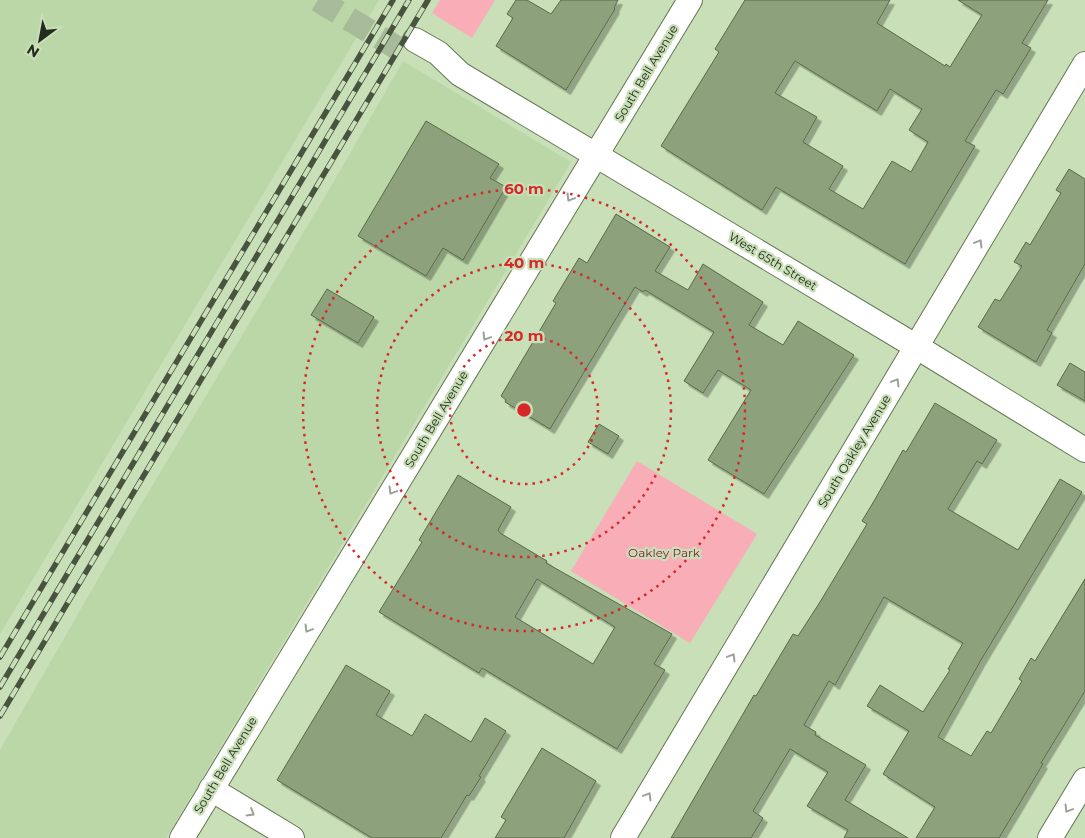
<svg xmlns="http://www.w3.org/2000/svg" width="1085" height="838" font-family="Montserrat,sans-serif">
	<style>
		.built { fill: #bbd6a7 }
		.green { fill: #f9adb6 }
		.building { fill: #8ca17b; stroke: #576b47; fill-rule: evenodd; filter: url(#shadow) }
		.lines { fill: none; stroke-linecap: round; stroke-linejoin: round }
		.minor-tunnel { stroke: #a7bb98; stroke-width: 24; stroke-dasharray: 24 12; stroke-linecap: butt }
		.minor-casing { stroke: #637853; stroke-width: 26 }
		.minor { stroke: #fff; stroke-width: 24 }
		.rail-casing { stroke: #48543f; stroke-width: 5.5 }
		.rail { stroke: #c8dfb7; stroke-width: 4; stroke-dasharray: 11; stroke-linecap: butt }
		.oneway { stroke: #9ca099 }
		.ring { fill: none; stroke: #d62828; stroke-width: 2.5; stroke-dasharray: 2.5 5 }
		.labels { text-anchor: middle; dominant-baseline: central; stroke-width: 4.5; stroke-linejoin: round; paint-order: stroke }
		.street-label { font-size: 12px; fill: #232c1c; stroke: #c8dfb7 }
		.park-label { font-size: 12px; fill: #851d37; stroke: #c8dfb7 }
		.centre { fill: #d62828; stroke: #c8dfb7; stroke-width: 2.5 }
		.ring-label { font-size: 15px; text-anchor: middle; font-weight: bold; fill: #d62828; stroke: #c8dfb7; stroke-width: 4.5; stroke-linejoin: round; paint-order: stroke }
	</style>
	<defs>
		<filter id="shadow"><feDropShadow dx="4.5" dy="4.5" stdDeviation="0" flood-color="#0004"/></filter>
	</defs>
	<rect width="100%" height="100%" fill="#c8dfb7"/>
	<g class="built">
		<polygon points="0,0 379,0 0,634"/>
		<polygon points="403,61 571,162 166,838 0,838 0,750 133,518 329,190"/>
	</g>
	<g class="green">
		<polygon points="440,0 495,0 472,38 432,13"/>
		<polygon points="637,461 757,534 690,643 571,571"/>
	</g>
	<g class="building">
		<polygon points="516,0 527,0 551,14 561,0 618,0 614,8 615,9 566,90 496,46 513,18 507,14"/>
		<path d="M745 0H890L877 23 945 66 946 64 950 67 982 15 958 0H1048L1022 43 1031 48 1003 94 996 90 965 141 975 146 905 264 776 187 762 210 661 146 719 52 715 49ZM795 61 877 111 890 89 922 109 909 130 928 142 911 172 892 161 863 209 829 189 843 166 803 142 817 117 775 93Z"/>
		<polygon points="426,121 499,164 490,178 506,187 463,260 443,248 426,276 358,236"/>
		<polygon points="1069,169 1085,179 1085,264 1047,330 1052,333 1036,362 978,327 995,299 1000,301 1022,266 1014,262 1026,242 1030,245 1061,193 1056,190"/>
		<polygon points="616,214 670,247 655,271 688,290 703,264 763,302 749,325 783,345 798,321 854,355 764,494 708,460 751,390 718,370 703,393 684,381 714,332 645,290 643,292 635,287 550,429 505,402 506,400 501,396 556,303 553,301 579,258 587,263"/>
		<polygon points="327,289 374,317 358,343 311,315"/>
		<polygon points="1070,363 1085,372 1085,401 1057,385"/>
		<polygon points="935,403 997,440 982,464 977,461 948,509 1018,550 1060,479 1082,492 981,660 938,737 971,756 987,731 991,733 1022,681 1019,679 1031,658 1035,661 1085,579 1085,691 1041,763 1043,764 999,838 916,838 935,807 883,774 909,731 867,706 880,685 923,712 950,670 948,669 963,643 884,597 835,685 829,681 804,725 816,732 815,735 866,765 845,800 908,838 844,838 848,830 807,806 828,772 790,749 753,811 763,818 751,838 671,838 754,695 756,696 793,634 798,636 820,602 867,524 862,521 874,501 903,450 906,452"/>
		<polygon points="599,424 619,436 608,454 588,442"/>
		<path d="M458 475 511 507 498 530 500 533 547 561 546 563 672 634 654 664 665 670 617 749 482 668 479 673 379 612 422 542 419 540ZM537 579 615 627 593 664 515 617Z"/>
		<polygon points="346,665 390,691 376,715 412,736 425,714 471,742 485,718 506,731 479,776 481,777 469,796 467,795 441,838 372,838 277,780"/>
		<polygon points="542,748 596,781 564,838 495,838 506,820 501,817"/>
	</g>
	<g class="lines">
		<polyline class="minor-tunnel" points="318,0 407,54"/>
		<defs>
			<g id="minor">
				<polyline points="415,40 438,53 460,74 917,347 1085,450"/>
				<polyline points="211,789 292,838"/>
				<polyline points="182,838 690,0"/>
				<polyline points="623,838 1085,64"/>
				<polyline points="1050,838 1085,780"/>
			</g>
		</defs>
		<use href="#minor" class="minor-casing"/>
		<use href="#minor" class="minor"/>
		<defs>
			<g id="rail">
				<polyline points="0,657 393,0"/>
				<polyline points="0,687 409,0"/>
				<polyline points="0,716 428,0"/>
			</g>
		</defs>
		<use href="#rail" class="rail-casing"/>
		<use href="#rail" class="rail"/>
	</g>
	<defs><path id="oneway-chevron" d="M-2-3.5L2.5 0L-2 3.5" fill="none" stroke-width="1.6" stroke-linecap="round" stroke-linejoin="round" transform="scale(1.25)"/></defs>
	<g class="oneway">
		<use href="#oneway-chevron" transform="translate(570 198) rotate(121)"/>
		<use href="#oneway-chevron" transform="translate(979 243) rotate(-59)"/>
		<use href="#oneway-chevron" transform="translate(486 337) rotate(121)"/>
		<use href="#oneway-chevron" transform="translate(896 382) rotate(-59)"/>
		<use href="#oneway-chevron" transform="translate(392 491) rotate(121)"/>
		<use href="#oneway-chevron" transform="translate(308 629) rotate(121)"/>
		<use href="#oneway-chevron" transform="translate(732 657) rotate(-59)"/>
		<use href="#oneway-chevron" transform="translate(648 796) rotate(-59)"/>
		<use href="#oneway-chevron" transform="translate(1068 809) rotate(121)"/>
		<use href="#oneway-chevron" transform="translate(251 813) rotate(31)"/>
	</g>
	<g class="ring">
		<circle cx="524" cy="410" r="74"/>
		<circle cx="524" cy="410" r="147"/>
		<circle cx="524" cy="410" r="221"/>
	</g>
	<g class="labels">
		<g class="street-label">
			<text transform="translate(646 73) rotate(-59)">South Bell Avenue</text>
			<text transform="translate(773 261) rotate(31)">West 65th Street</text>
			<text transform="translate(436 419) rotate(-59)">South Bell Avenue</text>
			<text transform="translate(854 451) rotate(-59)">South Oakley Avenue</text>
			<text transform="translate(225 765) rotate(-59)">South Bell Avenue</text>
		</g>
		<g class="park-label">
			<text x="664" y="552">Oakley Park</text>
		</g>
	</g>
	<circle cx="524" cy="410" r="8" class="centre"/>
	<g class="ring-label">
		<text x="524" y="194">60 m</text>
		<text x="524" y="268">40 m</text>
		<text x="524" y="341">20 m</text>
	</g>
	<g transform="translate(40 40) rotate(212)" stroke="#c8dfb7" stroke-width="4" paint-order="stroke">
	<path d="M0-4L9 19L0 12L-9 19Z" fill="#232c1c"/>
	<text y="-8" font-size="14" font-weight="bold" text-anchor="middle" fill="#232c1c">N</text>
	</g>
</svg>
